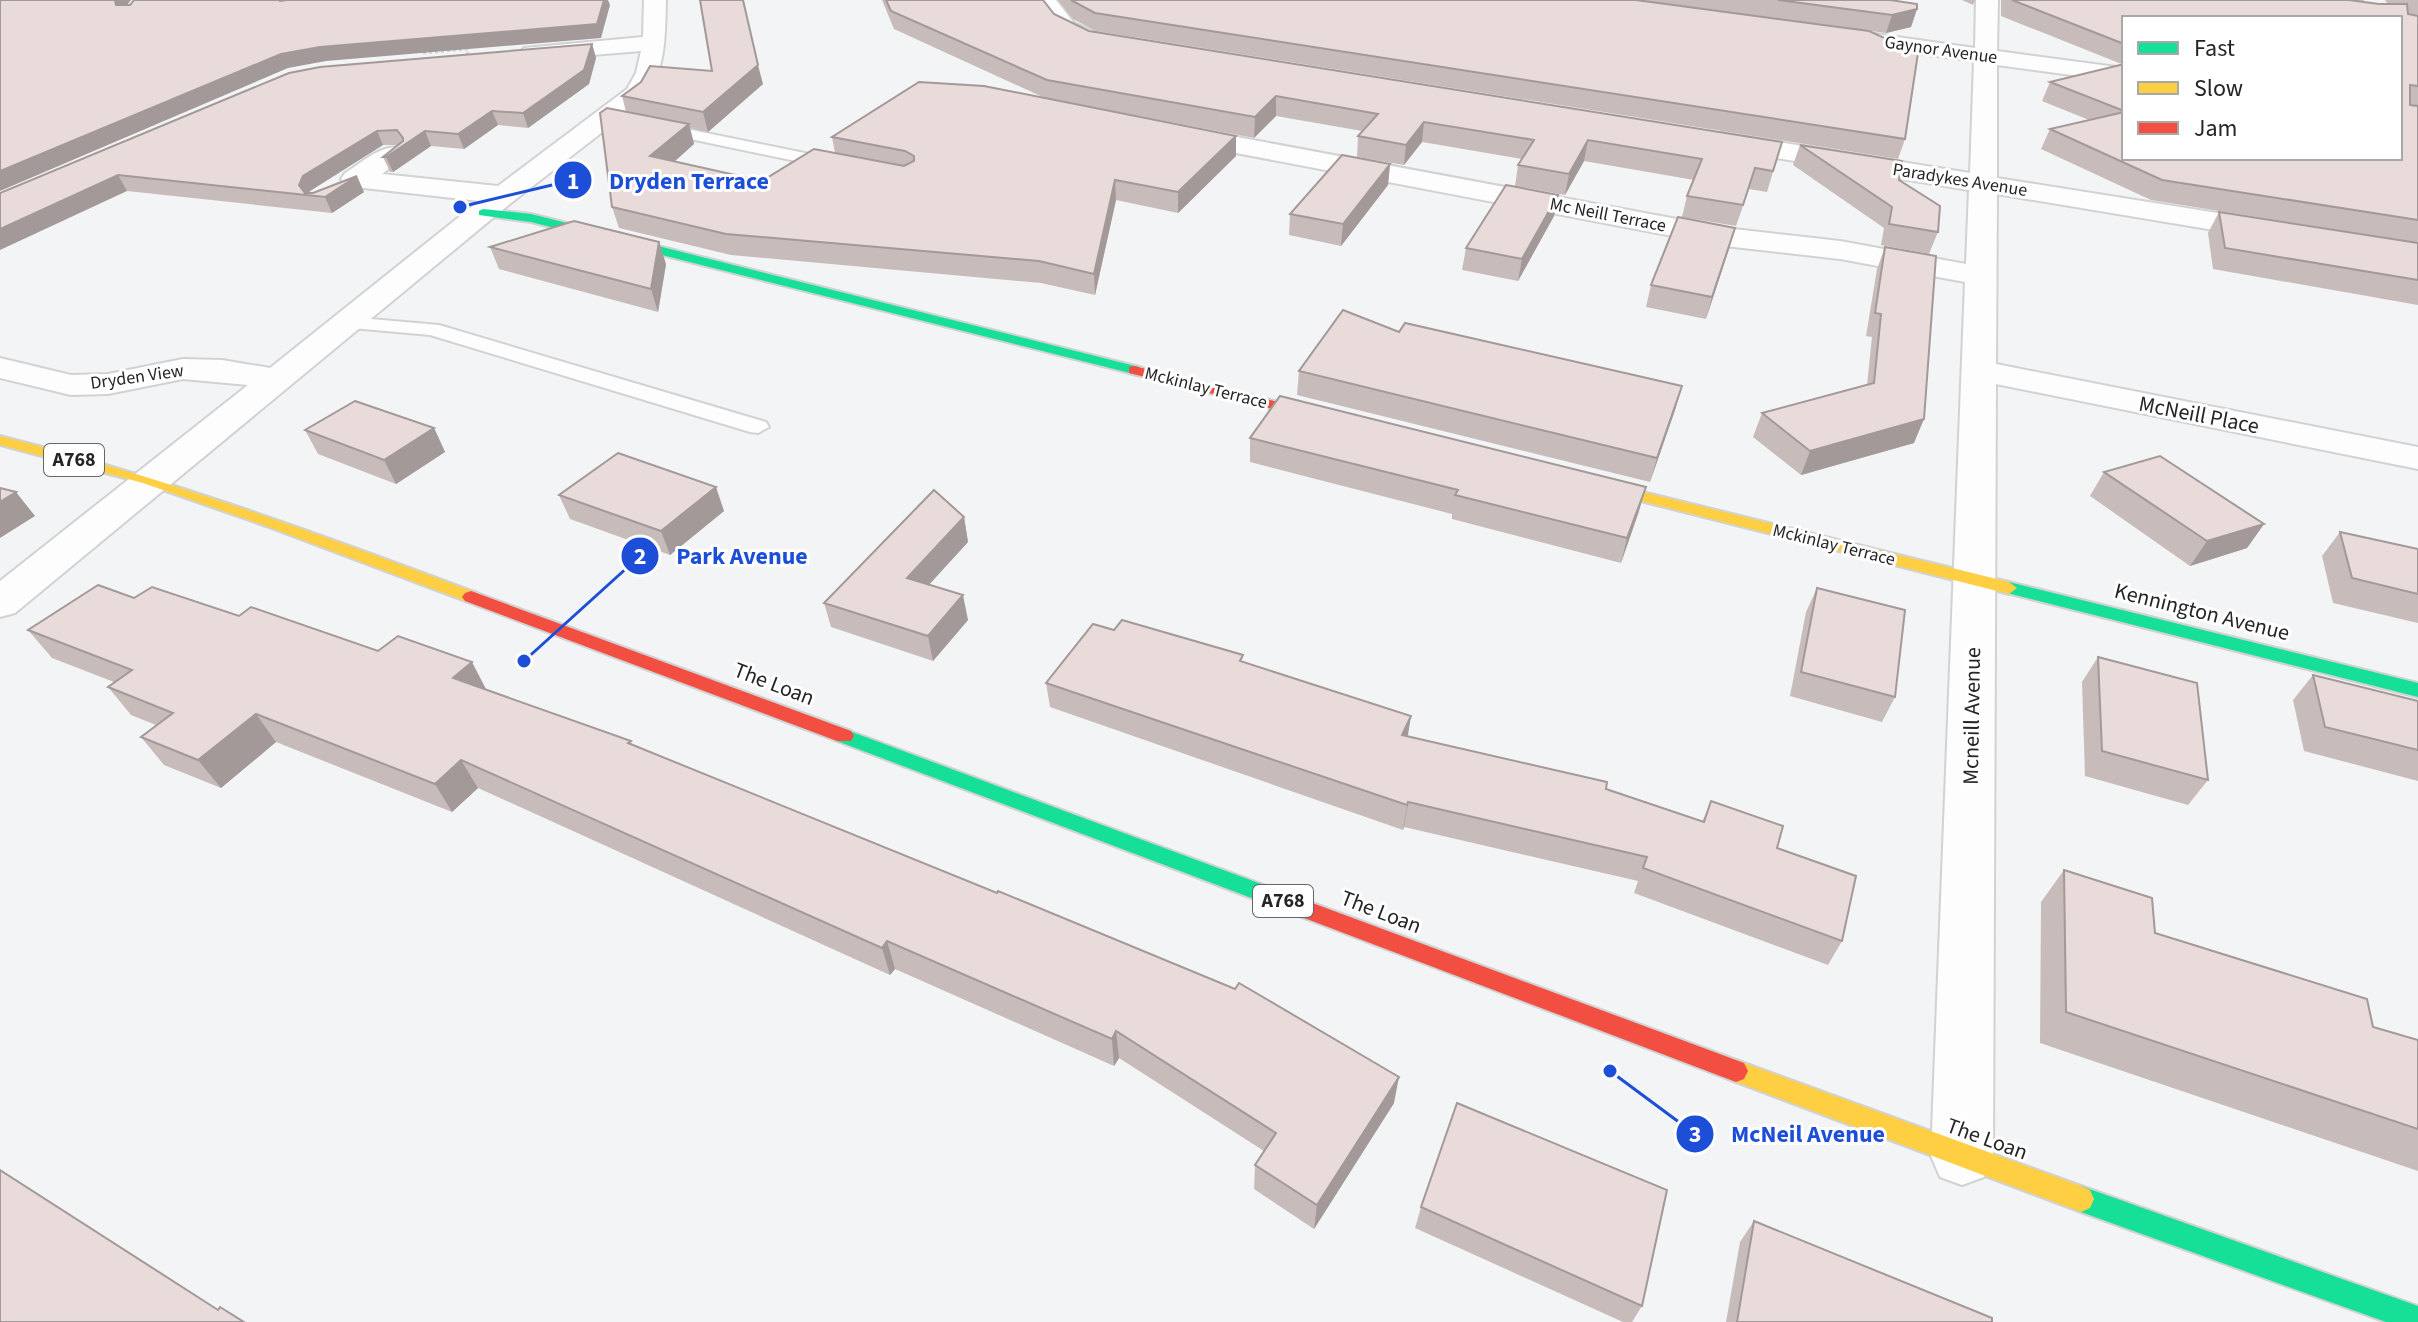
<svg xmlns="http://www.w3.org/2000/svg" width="2418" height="1322" font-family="'Source Sans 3',sans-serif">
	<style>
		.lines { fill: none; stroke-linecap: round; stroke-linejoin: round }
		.lane-casing { stroke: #d1d2d3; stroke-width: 4 }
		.street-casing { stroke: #d1d2d3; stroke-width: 4 }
		.fast-casing { stroke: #d1d2d3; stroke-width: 4 }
		.slow-casing { stroke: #d1d2d3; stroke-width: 4 }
		.jam-casing { stroke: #d1d2d3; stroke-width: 4 }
		.path { stroke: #d4d5d6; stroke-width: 3; stroke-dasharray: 3 3; stroke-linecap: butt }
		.lane { fill: #fdfdfe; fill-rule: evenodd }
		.street { fill: #fdfdfe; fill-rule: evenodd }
		.fast { fill: #16e098; fill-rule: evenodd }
		.slow { fill: #ffcf43; fill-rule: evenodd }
		.jam { fill: #f24e42; fill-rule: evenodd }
		.wall { fill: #c8bcbb }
		.shaded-wall { fill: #a29998 }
		.building { fill: #e8dbd9; stroke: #a29998; stroke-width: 2 }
		.labels { text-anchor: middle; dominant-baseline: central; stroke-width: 6; stroke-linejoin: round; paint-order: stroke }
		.far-street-label { font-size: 18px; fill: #252527; stroke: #fff }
		.shield { fill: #fff; stroke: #666668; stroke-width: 2 }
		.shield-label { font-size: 20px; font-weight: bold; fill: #252527 }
		.street-label { font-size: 22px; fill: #252527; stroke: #fff }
		.leader { fill: none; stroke: #1d4ed8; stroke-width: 3 }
		.callout-dot { fill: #1d4ed8; stroke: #fff; stroke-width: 3 }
		.mark-label { font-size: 24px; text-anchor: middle; font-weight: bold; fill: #fff }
		.callout-label { font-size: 24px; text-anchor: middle; font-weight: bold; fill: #1d4ed8; stroke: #fff; stroke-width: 6; stroke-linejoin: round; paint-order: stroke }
	</style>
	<rect width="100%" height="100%" fill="#f3f4f6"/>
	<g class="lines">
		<defs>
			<g id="lane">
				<polygon points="657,123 834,159 842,164 834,169 652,131 652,125"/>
				<polygon points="348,317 439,325 766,422 769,427 758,433 750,432 430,335 341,327 338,323"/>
			</g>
			<g id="street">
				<path d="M644 0H666C665 37 666 68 645 99L511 203 15 613 0 617V581L248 385 183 379 108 394 71 395 0 378V358L71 375 108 374 183 359 222 360 270 368 479 201 355 187 345 185 341 179 345 173C363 162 382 143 403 148L407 154 382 174 498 186 627 89 636 73 641 51 532 60 524 58 520 53 524 48 643 37Z"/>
				<path d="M1034 0H1056L1074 23 1105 36 1108 41 1105 46C1073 54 1049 24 1034 0Z"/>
				<polygon points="1976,0 1998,0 1997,51 2124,68 2124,82 1997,65 1997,178 2274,222 2284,225 2289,231 2284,237 2274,240 1997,194 1996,364 2418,447 2418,469 1996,384 1993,1156 1984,1177 1962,1185 1940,1177 1931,1156 1965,282 1840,259 1725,246 1178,142 1169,139 1165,134 1169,129 1178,126 1725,228 1840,241 1966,264 1969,190 1722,149 1713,147 1709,141 1713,135 1722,133 1970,173 1974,61 1840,43 1829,36 1840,29 1975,48"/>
			</g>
			<g id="fast">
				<polygon points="483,209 531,214 1139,367 1141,370 1134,374 531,222 479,215 479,211"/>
				<polygon points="2009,582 2418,683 2418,697 2003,592 2001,588 2003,584"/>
				<polygon points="844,729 1315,904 1318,910 1315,916 1307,919 1299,916 837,741 834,736 837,731"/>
				<polygon points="2081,1186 2418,1306 2418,1322 2386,1322 2081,1212 2072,1208 2068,1199 2072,1190"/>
			</g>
			<g id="slow">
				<path d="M0 436C163 477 320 534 477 593L480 597 477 601H465L266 526 143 483 0 445Z"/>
				<polygon points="1586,478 2009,582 2017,588 2009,594 1581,486 1578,483"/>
				<polygon points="1736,1060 2081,1186 2090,1190 2094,1199 2090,1208 2081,1212 1728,1079 1724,1071 1728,1063"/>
			</g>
			<g id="jam">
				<polygon points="1134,366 1338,417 1340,420 1333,424 1129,373 1129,367"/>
				<polygon points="471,591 851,731 854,736 851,741 837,741 465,601 462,597 465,593"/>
				<polygon points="1307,901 1744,1063 1748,1071 1744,1079 1736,1082 1299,916 1296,910 1299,904"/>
			</g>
		</defs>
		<use href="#lane" class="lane-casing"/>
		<use href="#street" class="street-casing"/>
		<use href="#fast" class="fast-casing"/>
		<use href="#slow" class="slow-casing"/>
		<use href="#jam" class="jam-casing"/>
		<polyline class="path" points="423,53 468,49 467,58"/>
		<use href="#lane" class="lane"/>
		<use href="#street" class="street"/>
		<use href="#fast" class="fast"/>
		<use href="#slow" class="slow"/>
		<use href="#jam" class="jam"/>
	</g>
	<g class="wall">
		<polygon points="882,0 1043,0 1054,14 1089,31 1782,142 1767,192 1749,189 1736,226 1682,217 1687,196 1694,180 1584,161 1565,195 1515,186 1518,165 1522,159 1422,142 1404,165 1357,157 1358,136 1362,131 1276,116 1254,138 1080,105 1236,156 1178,213 1116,200 1095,295 1041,283 731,255 619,228 612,207 626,112 622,96 763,84 708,132 690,128 694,144 674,162 762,181 835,153 832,137 1047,99 894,29"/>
		<polygon points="1058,0 1636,0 1905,139 1898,159 1096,31 1073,19"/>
		<polygon points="1639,0 1890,0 1917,9 1911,27 1886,33"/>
		<polygon points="1962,0 1975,0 1973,5"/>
		<polygon points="2001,0 2364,0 2363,2 2379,4 2387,3 2385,0 2418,0 2418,243 2151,200 2041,149 2050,129 2089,120 2042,101 2050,82 2400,158 2124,18 2124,65 2001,16"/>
		<polygon points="592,44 596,58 589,84 528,128 498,125 464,149 431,146 393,172 390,172 383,157 398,145 383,145 310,191 310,193 364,192 332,213 127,191 0,193"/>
		<polygon points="1800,145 1899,180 1938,232 1929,254 1881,245 1884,228 1793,165"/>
		<polygon points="1390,164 1388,185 1341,246 1289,235 1290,214"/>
		<polygon points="1558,195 1554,216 1518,281 1462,270 1466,248"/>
		<polygon points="2219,212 2418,243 2418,305 2213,269 2208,233"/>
		<polygon points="1735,228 1706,319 1646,307 1651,285"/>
		<polygon points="490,247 666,264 658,312 499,269"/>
		<polygon points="1885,247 1914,443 1801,475 1753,437 1762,413 1867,385 1872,337 1866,336 1877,269"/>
		<polygon points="1399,332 1682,386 1675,410 1650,482 1297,395 1299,371"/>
		<polygon points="434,428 445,452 396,484 318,454 305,430"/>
		<polygon points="1250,438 1639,511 1621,563 1452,519 1452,514 1250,462"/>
		<polygon points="2104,472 2264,524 2247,548 2190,566 2090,496"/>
		<polygon points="559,495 724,511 670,555 570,519"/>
		<polygon points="964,517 968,542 929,585 968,620 933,661 831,627 824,603"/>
		<polygon points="2340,532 2418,549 2418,623 2333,603 2322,556"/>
		<polygon points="1817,588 1895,697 1882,722 1790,696 1806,612"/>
		<polygon points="134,598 239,616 487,690 631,741 632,745 1394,1103 1314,1229 1254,1189 1255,1165 1264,1151 1119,1058 1114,1066 895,969 890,975 478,788 452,812 276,742 221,788 164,765 141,737 156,725 131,715 108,687 114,682 52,658 28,630"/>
		<polygon points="1114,630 1243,662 1408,737 1606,789 1702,822 1711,801 1777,848 1842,941 1828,965 1634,893 1638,881 1404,827 1403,830 1050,707 1046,683"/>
		<polygon points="2098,657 2208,780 2188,805 2085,776 2082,682"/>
		<polygon points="2313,675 2418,701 2418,781 2304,751 2293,700"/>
		<polygon points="2064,870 2155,933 2373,1027 2418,1040 2418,1171 2040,1043 2041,902"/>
		<polygon points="1421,1207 1642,1306 1632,1322 1623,1322 1415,1228"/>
		<polygon points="1754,1221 1992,1322 1726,1322 1740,1242"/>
	</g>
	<g class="shaded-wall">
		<polygon points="115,0 131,0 122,11 116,5"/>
		<polygon points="604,0 608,0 610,5 601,38 326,61 288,68 0,191 0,171 281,54"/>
		<polygon points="1917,9 1911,27 1886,33 1892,15"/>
		<polygon points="592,44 596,58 589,84 528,128 523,113"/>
		<polygon points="758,65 763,84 708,132 703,112"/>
		<polygon points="1276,96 1276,116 1254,138 1255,117"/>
		<polygon points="492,111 498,125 464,149 458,134"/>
		<polygon points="1424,122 1422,142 1404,165 1406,145"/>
		<polygon points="689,124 694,144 657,177 650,156"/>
		<polygon points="377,131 383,145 310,191 309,196 299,185 303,176"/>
		<polygon points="425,131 431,146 393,172 386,157"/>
		<polygon points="1236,136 1236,156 1178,213 1178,192"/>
		<polygon points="1588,140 1584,161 1565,195 1569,174"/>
		<polygon points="1390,164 1388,185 1341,246 1343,224"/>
		<polygon points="118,175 127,191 0,250 0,229"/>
		<polygon points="357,176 364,192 332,213 325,197"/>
		<polygon points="1115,180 1116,200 1095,295 1094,274"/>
		<polygon points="1558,195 1554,216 1518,281 1522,259"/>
		<polygon points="1735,228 1729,249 1706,319 1712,297"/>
		<polygon points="659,242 666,264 658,312 651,289"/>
		<polygon points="1682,386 1675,410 1650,482 1657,458"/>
		<polygon points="1924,419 1914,443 1801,475 1810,451"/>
		<polygon points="434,428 445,452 396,484 384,460"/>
		<polygon points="716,487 724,511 670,555 661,531"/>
		<polygon points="1646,487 1639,511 1621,563 1627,538"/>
		<polygon points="16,492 35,516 0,538 0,502"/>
		<polygon points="964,517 968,542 912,603 907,578"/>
		<polygon points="2264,524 2247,548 2190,566 2207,541"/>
		<polygon points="963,595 968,620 933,661 928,636"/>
		<polygon points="472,662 487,691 453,678"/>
		<polygon points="256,714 276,742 221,788 198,760"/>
		<polygon points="1411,716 1407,741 1402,735"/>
		<polygon points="461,760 478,788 452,812 435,784"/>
		<polygon points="1408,802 1404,827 1403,830 1407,805"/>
		<polygon points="887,941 895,969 890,975 882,948"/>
		<polygon points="1116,1031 1119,1058 1114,1066 1112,1039"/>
		<polygon points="1399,1077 1394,1103 1314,1229 1317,1205"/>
	</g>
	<g class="building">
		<polygon points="0,0 115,0 116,5 130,5 134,0 279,0 280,1 287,0 604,0 597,24 320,47 281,54 0,171"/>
		<polygon points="700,0 743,0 758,65 703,112 622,96 641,82 650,66 712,71"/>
		<polygon points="886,0 1043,0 1054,14 1089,31 1782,142 1773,171 1755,168 1743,205 1687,196 1702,159 1588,140 1569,174 1518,165 1534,140 1424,122 1406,145 1358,136 1378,114 1276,96 1255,117 1047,80 891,11"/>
		<polygon points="1071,0 1636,0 1869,31 1918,53 1905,139 1095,13"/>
		<polygon points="1778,0 1890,0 1917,4 1917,9 1892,15"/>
		<polygon points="2012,0 2349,0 2379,4 2407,4 2408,14 2418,16 2418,86 2410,85 2410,105 2418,106 2418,220 2162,180 2050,129 2124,112 2124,158 2400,158 2400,18 2124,18 2124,44"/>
		<polygon points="592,44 584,70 523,113 492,111 458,134 425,131 386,157 383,157 403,141 403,138 397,130 377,131 303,176 299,185 305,193 313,193 357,176 325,197 118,175 0,229 0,193 289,73 320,67"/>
		<polygon points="2120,65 2124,65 2124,111 2050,82"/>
		<polygon points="919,82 984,86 1236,136 1178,192 1115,180 1094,274 1039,261 726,234 612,207 600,113 607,108 689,124 650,156 762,181 814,149 904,166 914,161 914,156 905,151 832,137"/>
		<polygon points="1800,145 1902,161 1899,180 1940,206 1938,232 1889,224 1892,207"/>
		<polygon points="1342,155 1390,164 1343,224 1290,214"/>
		<polygon points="1506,185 1558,195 1522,259 1466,248"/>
		<polygon points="2219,212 2418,243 2418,280 2225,248"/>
		<polygon points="1678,217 1735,228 1712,297 1651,285"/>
		<polygon points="574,221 659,242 651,289 490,247"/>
		<polygon points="1885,247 1936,256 1924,419 1810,451 1762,413 1874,383 1881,314 1875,313"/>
		<polygon points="1343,310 1399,332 1405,323 1682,386 1657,458 1299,371"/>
		<polygon points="1280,396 1646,487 1627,538 1455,495 1458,490 1250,438"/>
		<polygon points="355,401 434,428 384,460 305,430"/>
		<polygon points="618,453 716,487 661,531 559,495"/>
		<polygon points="2160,456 2264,524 2207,541 2104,472"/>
		<polygon points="0,488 16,492 0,502"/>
		<polygon points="934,490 964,517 907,578 963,595 928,636 824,603"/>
		<polygon points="2340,532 2418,549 2418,594 2352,578"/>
		<polygon points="98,585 134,598 152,587 239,616 251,607 378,651 398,636 472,662 453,678 631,741 628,743 997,893 998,891 1235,989 1239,983 1399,1077 1317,1205 1255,1165 1276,1133 1116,1031 1112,1039 887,941 882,948 461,760 435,784 256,714 198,760 141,737 173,713 108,687 132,670 28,630"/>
		<polygon points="1817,588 1905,610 1895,697 1801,672"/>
		<polygon points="1122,620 1243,655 1240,661 1411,716 1402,735 1607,782 1606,789 1704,822 1711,801 1783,826 1777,848 1856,876 1842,941 1643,868 1647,857 1408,802 1407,805 1046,683 1093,624 1114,630"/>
		<polygon points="2098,657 2197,683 2208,780 2102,751"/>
		<polygon points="2313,675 2418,701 2418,750 2325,727"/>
		<polygon points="2064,870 2152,898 2155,933 2367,999 2373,1027 2418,1040 2418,1129 2066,1012"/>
		<polygon points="1457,1103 1667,1190 1642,1306 1421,1207"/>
		<polygon points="0,1170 218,1310 220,1307 244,1322 0,1322"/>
		<polygon points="1754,1221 1992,1318 1992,1322 1737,1322"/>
	</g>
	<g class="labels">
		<g class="far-street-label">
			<text transform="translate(1941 50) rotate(8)">Gaynor Avenue</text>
			<text transform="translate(1960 180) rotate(9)">Paradykes Avenue</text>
			<text transform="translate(1608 215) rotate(11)">Mc Neill Terrace</text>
			<text transform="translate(137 377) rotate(-8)">Dryden View</text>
			<text transform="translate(1206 388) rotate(14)">Mckinlay Terrace</text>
			<text transform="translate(1834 545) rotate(14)">Mckinlay Terrace</text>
		</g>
		<g class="shield">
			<rect x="44" y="444" width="60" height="32" rx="6"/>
			<rect x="1253" y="885" width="60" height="32" rx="6"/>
		</g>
		<g class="shield-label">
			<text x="74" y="460">A768</text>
			<text x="1283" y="901">A768</text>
		</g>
		<g class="street-label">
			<text transform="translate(2199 415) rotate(11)">McNeill Place</text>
			<text transform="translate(2202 612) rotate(14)">Kennington Avenue</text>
			<text transform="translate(774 684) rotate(21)">The Loan</text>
			<text transform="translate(1972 716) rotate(-89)">Mcneill Avenue</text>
			<text transform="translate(1381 912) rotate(21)">The Loan</text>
			<text transform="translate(1987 1139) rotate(20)">The Loan</text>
		</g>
	</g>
	<path class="leader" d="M460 207L573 180M524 661L640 556M1610 1071L1695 1134"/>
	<g class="callout-dot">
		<circle cx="460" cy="207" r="8"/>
		<circle cx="524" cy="661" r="8"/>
		<circle cx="1610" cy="1071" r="8"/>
		<circle cx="573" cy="180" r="20"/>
		<circle cx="640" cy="556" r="20"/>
		<circle cx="1695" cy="1134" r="20"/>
	</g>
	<g class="mark-label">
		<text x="573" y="189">1</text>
		<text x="640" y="564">2</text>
		<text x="1695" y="1142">3</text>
	</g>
	<g class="callout-label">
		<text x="689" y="189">Dryden Terrace</text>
		<text x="742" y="564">Park Avenue</text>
		<text x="1808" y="1142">McNeil Avenue</text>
	</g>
	<rect x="2122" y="16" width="280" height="144" fill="#ffffff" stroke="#a8a8a9" stroke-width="2"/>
	<rect x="2138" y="42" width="40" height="12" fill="#16e098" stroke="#a8a8a9" stroke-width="2"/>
	<text x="2194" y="56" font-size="24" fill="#252527">Fast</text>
	<rect x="2138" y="82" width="40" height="12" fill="#ffcf43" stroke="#a8a8a9" stroke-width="2"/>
	<text x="2194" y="96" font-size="24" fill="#252527">Slow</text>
	<rect x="2138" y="122" width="40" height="12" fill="#f24e42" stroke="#a8a8a9" stroke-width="2"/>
	<text x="2194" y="136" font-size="24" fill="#252527">Jam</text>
</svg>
